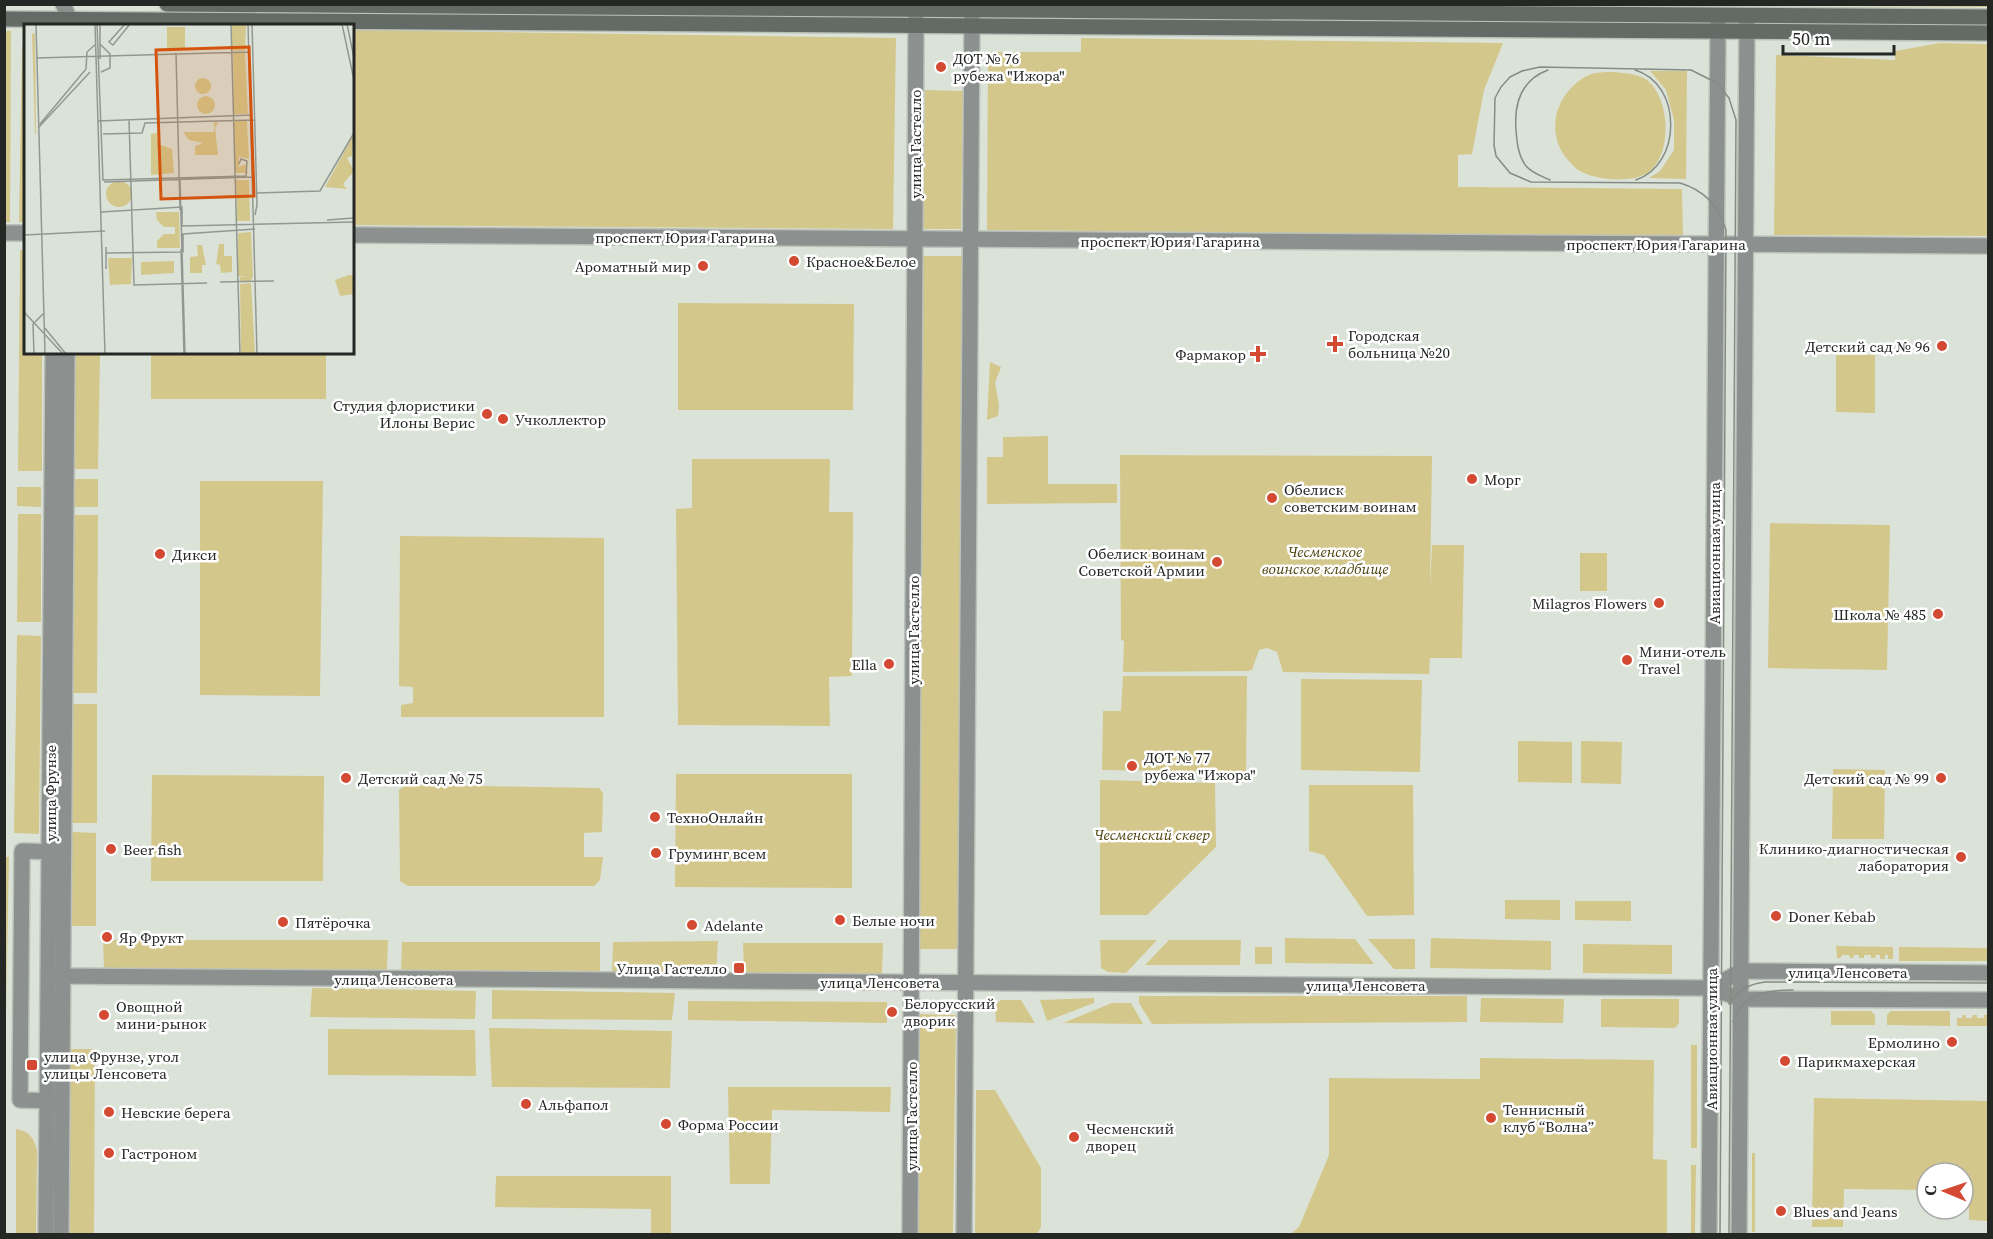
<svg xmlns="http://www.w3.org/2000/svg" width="1993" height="1239" font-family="'Source Serif 4',serif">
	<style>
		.green { fill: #d4c78b }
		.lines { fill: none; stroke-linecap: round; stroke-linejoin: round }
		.minor-casing { stroke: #bac1b8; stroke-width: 18 }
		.tertiary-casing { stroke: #bac1b8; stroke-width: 18 }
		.secondary-casing { stroke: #bac1b8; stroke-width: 18 }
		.minor { stroke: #8c908e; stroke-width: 15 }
		.tertiary { stroke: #8c908e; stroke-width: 15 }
		.secondary { stroke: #646b67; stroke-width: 15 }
		.tram { stroke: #868c85; stroke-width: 1.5 }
		.poi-dot { fill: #d44931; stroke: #fff; stroke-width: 2 }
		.labels { text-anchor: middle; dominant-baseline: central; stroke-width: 5; stroke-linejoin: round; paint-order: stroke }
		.poi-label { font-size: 15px; fill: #242724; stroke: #fff; text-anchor: start }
		.street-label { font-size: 15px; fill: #242724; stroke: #fff }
		.park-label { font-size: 15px; font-style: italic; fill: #4d420b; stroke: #fff }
		.inset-road { fill: none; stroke: #929891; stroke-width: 1.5 }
		.view { fill: #d4540e; fill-opacity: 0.15; stroke: #d4540e; stroke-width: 3 }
		.inset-edge { fill: none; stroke: #242724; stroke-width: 3 }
	</style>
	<rect width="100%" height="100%" fill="#dbe3d9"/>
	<g class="green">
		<polygon points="1795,4 1988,4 1988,7 1795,6"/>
		<polygon points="353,30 896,38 893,229 353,225"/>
		<polygon points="4,31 11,31 10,222 4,222"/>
		<polygon points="1081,38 1503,43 1484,90 1472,154 1458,155 1458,187 1682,189 1683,237 987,230 988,52 1081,52"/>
		<polygon points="1940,43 1988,44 1988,236 1774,235 1776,55 1895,60 1895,51"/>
		<polygon points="22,46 26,47 25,222 19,222"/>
		<polygon points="1650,71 1687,71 1686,179 1649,178 1660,171 1674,150 1674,120 1666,90"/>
		<path d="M1612 72C1623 73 1637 73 1647 80 1670 98 1673 153 1649 172 1633 184 1593 180 1578 170 1574 167 1571 163 1568 160 1543 131 1557 90 1589 75 1596 72 1604 72 1612 72Z"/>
		<polygon points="925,90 963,91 961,229 923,229"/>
		<polygon points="20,250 25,250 26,352 42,353 42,471 18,471"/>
		<polygon points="921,256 962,256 959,949 920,949"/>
		<polygon points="678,303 854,304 853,410 678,410"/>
		<polygon points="75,353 100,354 98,469 74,469"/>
		<rect x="151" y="353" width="175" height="46"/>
		<polygon points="1836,355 1875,355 1875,413 1836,412"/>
		<polygon points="990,362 1001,367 995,383 999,405 998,416 987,420"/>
		<polygon points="1048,436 1048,484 1117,484 1117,503 987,504 987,457 1003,457 1003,437"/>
		<polygon points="1120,455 1432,456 1430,589 1432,545 1464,545 1462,658 1430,658 1429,674 1283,672 1277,652 1267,648 1259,650 1252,670 1248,671 1123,672 1124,641 1121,640"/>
		<polygon points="692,459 830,459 829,512 853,512 852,676 829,677 830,726 678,725 676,509 692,508"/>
		<rect x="73" y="479" width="25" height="28"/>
		<polygon points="200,481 323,481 320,696 200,695"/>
		<polygon points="17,487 41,487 41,507 17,506"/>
		<polygon points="18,514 41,514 41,622 17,622"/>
		<polygon points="73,515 98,515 97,693 71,693"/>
		<polygon points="1770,523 1890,525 1887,670 1768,668"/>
		<polygon points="400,536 604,538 604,717 401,717 401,705 413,703 413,687 399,686"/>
		<rect x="1580" y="553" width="27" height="38"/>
		<polygon points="17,635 41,636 39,834 14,833"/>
		<polygon points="1123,676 1247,676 1246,772 1102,770 1103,711 1121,711"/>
		<polygon points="1301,679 1422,680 1420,772 1301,770"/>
		<rect x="72" y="704" width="25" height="119"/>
		<polygon points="1518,741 1572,742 1572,783 1518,782"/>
		<polygon points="1581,741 1622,742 1621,784 1581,783"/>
		<polygon points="1833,769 1885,770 1884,839 1832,839"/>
		<polygon points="676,774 852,774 852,888 675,887"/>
		<polygon points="152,775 324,776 323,881 151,881"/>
		<polygon points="1100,780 1215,783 1216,847 1147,915 1100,915"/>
		<polygon points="406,785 599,788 603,793 602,832 584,833 584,857 603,857 600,880 594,886 408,886 400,881 399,790"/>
		<polygon points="1309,785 1413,785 1414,915 1367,916 1324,855 1309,851"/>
		<polygon points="72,832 96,833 96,926 71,926"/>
		<polygon points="4,857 9,857 5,1068 4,1068"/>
		<polygon points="1505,900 1560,900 1560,920 1505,919"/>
		<polygon points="1575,901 1631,901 1631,921 1575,920"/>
		<polygon points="1285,938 1355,939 1374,964 1285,963"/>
		<polygon points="1431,938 1551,941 1551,970 1430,968"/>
		<polygon points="1368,939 1415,939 1415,969 1394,969"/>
		<polygon points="103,940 388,940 387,970 104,968"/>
		<polygon points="1100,940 1157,940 1126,973 1108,972 1101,968"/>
		<polygon points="1169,940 1241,940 1240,965 1145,965"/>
		<polygon points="718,941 716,974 612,973 613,942"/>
		<polygon points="402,942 600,942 600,973 401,972"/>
		<polygon points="743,943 883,943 882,974 744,973"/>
		<polygon points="1583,944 1672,945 1672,974 1583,973"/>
		<polygon points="1836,946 1893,947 1893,959 1888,959 1888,955 1885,955 1885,959 1880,959 1880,955 1876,955 1875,958 1871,958 1871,955 1864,955 1864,958 1859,958 1859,955 1854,955 1853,958 1850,958 1849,955 1842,955 1841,958 1837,958"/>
		<rect x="1255" y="947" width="17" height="17"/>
		<polygon points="1899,947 1988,948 1988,961 1899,961"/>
		<polygon points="312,988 476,991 475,1019 310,1017"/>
		<polygon points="492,990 675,993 672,1020 492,1019"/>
		<polygon points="1139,996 1467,996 1467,1022 1152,1024 1139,1003"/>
		<polygon points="1094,998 1094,1003 1047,1021 1040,1000"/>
		<polygon points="1481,998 1564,999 1563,1023 1480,1022"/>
		<polygon points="1601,999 1679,999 1679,1023 1675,1028 1601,1027"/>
		<polygon points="1001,1000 1021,1000 1035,1023 996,1022 995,1005"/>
		<polygon points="688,1001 887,1002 887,1023 688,1020"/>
		<polygon points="1112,1003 1131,1003 1143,1024 1063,1023"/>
		<polygon points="1831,1011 1871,1011 1875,1015 1875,1025 1831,1025"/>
		<polygon points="1891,1011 1950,1011 1950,1026 1887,1025 1887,1015"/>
		<polygon points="918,1014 956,1015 953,1234 917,1234"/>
		<polygon points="1962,1015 1965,1015 1966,1018 1972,1018 1973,1015 1977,1015 1977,1018 1984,1018 1984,1015 1988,1015 1988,1026 1957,1026 1957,1018 1962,1018"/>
		<polygon points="489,1028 672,1031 670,1088 492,1087"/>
		<polygon points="328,1029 475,1030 476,1076 328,1075"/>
		<rect x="1691" y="1045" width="6" height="103"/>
		<polygon points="70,1049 95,1049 94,1234 69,1234"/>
		<polygon points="1480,1058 1654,1060 1653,1159 1667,1160 1667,1234 1291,1234 1299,1227 1329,1155 1329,1078 1480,1079"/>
		<polygon points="728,1087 891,1087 890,1112 772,1110 770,1184 730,1184"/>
		<polygon points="976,1090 995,1090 1041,1168 1041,1227 1037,1234 975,1234"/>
		<polygon points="1814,1098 1988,1101 1988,1221 1969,1220 1969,1191 1963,1190 1963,1173 1927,1173 1927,1190 1844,1189 1843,1227 1812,1227"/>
		<path d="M16 1129C29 1131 34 1138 37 1150L36 1234H16Z"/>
		<rect x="1752" y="1153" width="3" height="79"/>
		<polygon points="1691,1165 1696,1165 1695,1234 1691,1234"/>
		<polygon points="496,1176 671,1176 671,1234 651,1234 651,1209 495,1207"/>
	</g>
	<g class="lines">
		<defs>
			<g id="minor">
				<polyline points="4,233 26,233"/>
				<polyline points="352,235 1988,246"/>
				<polyline points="60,1101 20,1100 22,851 60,852"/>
				<polyline points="910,1234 916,14"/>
				<polyline points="964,1234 972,14"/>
				<polyline points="1709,1234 1718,20"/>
				<polyline points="1739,1234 1747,18"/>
			</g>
			<g id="tertiary">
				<polyline points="63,4 70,20 69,26"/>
				<polyline points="48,976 1711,988 1741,999 1988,1000"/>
				<polyline points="1711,988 1741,971 1988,973"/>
				<polyline points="46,1234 53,352"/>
				<polyline points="61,1234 67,352"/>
			</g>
			<g id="secondary">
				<polyline points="167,4 1988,17"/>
				<polyline points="4,19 1988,33"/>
			</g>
		</defs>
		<use href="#minor" class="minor-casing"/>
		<use href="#tertiary" class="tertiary-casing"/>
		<use href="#secondary" class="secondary-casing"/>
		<use href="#minor" class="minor"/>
		<use href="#tertiary" class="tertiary"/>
		<use href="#secondary" class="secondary"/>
		<g class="tram">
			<path d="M1548 70C1521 80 1514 104 1516 130 1517 143 1518 155 1526 166 1532 173 1541 176 1550 180"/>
			<path d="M1635 70C1683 84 1682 165 1636 180"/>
			<path d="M1729 1004C1738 990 1749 984 1765 982L1988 983"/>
			<path d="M1733 1022C1742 993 1765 990 1793 990"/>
			<path d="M1720 1234 1726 230C1719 206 1704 190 1680 183L1531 182 1510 173 1496 156 1494 145 1495 98 1501 87 1510 77 1522 71 1540 67 1691 70 1717 83 1729 98 1736 120 1729 1234"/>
		</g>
	</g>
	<g class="poi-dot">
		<circle cx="941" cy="67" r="6"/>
		<circle cx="794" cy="261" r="6"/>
		<circle cx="703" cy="266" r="6"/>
		<path d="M1332 335h6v6h6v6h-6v6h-6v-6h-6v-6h6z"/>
		<circle cx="1942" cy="346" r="6"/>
		<path d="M1255 345h6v6h6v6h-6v6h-6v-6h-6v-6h6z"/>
		<circle cx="487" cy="414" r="6"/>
		<circle cx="503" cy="419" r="6"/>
		<circle cx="1472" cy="479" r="6"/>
		<circle cx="1272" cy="498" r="6"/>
		<circle cx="160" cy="554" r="6"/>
		<circle cx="1217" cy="562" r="6"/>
		<circle cx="1659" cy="603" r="6"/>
		<circle cx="1938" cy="614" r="6"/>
		<circle cx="1627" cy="660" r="6"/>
		<circle cx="889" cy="664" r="6"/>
		<circle cx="1132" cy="766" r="6"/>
		<circle cx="346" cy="778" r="6"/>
		<circle cx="1941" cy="778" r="6"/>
		<circle cx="655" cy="817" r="6"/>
		<circle cx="111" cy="849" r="6"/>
		<circle cx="656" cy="853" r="6"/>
		<circle cx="1961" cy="857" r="6"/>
		<circle cx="1776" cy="916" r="6"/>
		<circle cx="840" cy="920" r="6"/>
		<circle cx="283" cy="922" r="6"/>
		<circle cx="692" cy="925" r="6"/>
		<circle cx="107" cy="937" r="6"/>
		<rect x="733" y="962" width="12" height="12" rx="3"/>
		<circle cx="892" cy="1012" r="6"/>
		<circle cx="104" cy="1015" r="6"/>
		<circle cx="1952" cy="1042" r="6"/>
		<circle cx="1785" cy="1061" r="6"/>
		<rect x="26" y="1059" width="12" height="12" rx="3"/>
		<circle cx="526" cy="1104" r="6"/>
		<circle cx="109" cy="1112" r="6"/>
		<circle cx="1491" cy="1118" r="6"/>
		<circle cx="666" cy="1124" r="6"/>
		<circle cx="1074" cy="1137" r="6"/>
		<circle cx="109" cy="1153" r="6"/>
		<circle cx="1781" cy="1211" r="6"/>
	</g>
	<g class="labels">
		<g class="poi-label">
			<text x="953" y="58">ДОТ № 76<tspan x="953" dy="17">рубежа "Ижора"</tspan></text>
			<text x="806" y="261">Красное&amp;Белое</text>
			<text x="691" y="266" text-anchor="end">Ароматный мир</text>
			<text x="1348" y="335">Городская<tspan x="1348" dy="17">больница №20</tspan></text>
			<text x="1930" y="346" text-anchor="end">Детский сад № 96</text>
			<text x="1246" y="354" text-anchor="end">Фармакор</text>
			<text x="475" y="405" text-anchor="end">Студия флористики<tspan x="475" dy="17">Илоны Верис</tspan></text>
			<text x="515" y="419">Учколлектор</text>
			<text x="1484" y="479">Морг</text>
			<text x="1284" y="489">Обелиск<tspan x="1284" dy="17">советским воинам</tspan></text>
			<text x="1205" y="553" text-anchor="end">Обелиск воинам<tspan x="1205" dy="17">Советской Армии</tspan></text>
			<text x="172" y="554">Дикси</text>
			<text x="1647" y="603" text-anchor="end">Milagros Flowers</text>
			<text x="1926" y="614" text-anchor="end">Школа № 485</text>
			<text x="1639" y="651">Мини-отель<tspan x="1639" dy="17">Travel</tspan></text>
			<text x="877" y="664" text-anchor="end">Ella</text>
			<text x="1144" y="757">ДОТ № 77<tspan x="1144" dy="17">рубежа "Ижора"</tspan></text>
			<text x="358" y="778">Детский сад № 75</text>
			<text x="1929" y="778" text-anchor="end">Детский сад № 99</text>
			<text x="667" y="817">ТехноОнлайн</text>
			<text x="1949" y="848" text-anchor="end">Клинико-диагностическая<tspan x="1949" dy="17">лаборатория</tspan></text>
			<text x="123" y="849">Beer fish</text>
			<text x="668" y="853">Груминг всем</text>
			<text x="1788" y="916">Doner Kebab</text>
			<text x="852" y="920">Белые ночи</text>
			<text x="295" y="922">Пятёрочка</text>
			<text x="704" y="925">Adelante</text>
			<text x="119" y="937">Яр Фрукт</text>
			<text x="727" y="968" text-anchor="end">Улица Гастелло</text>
			<text x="904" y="1003">Белорусский<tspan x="904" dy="17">дворик</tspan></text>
			<text x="116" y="1006">Овощной<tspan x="116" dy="17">мини-рынок</tspan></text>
			<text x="1940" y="1042" text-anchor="end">Ермолино</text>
			<text x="44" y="1056">улица Фрунзе, угол<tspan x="44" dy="17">улицы Ленсовета</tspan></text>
			<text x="1797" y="1061">Парикмахерская</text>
			<text x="538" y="1104">Альфапол</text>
			<text x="1503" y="1109">Теннисный<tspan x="1503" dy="17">клуб “Волна”</tspan></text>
			<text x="121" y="1112">Невские берега</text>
			<text x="678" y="1124">Форма России</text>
			<text x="1086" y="1128">Чесменский<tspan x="1086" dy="17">дворец</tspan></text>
			<text x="121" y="1153">Гастроном</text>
			<text x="1793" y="1211">Blues and Jeans</text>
		</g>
		<g class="street-label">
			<text transform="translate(915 144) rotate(-90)">улица Гастелло</text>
			<text x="685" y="237">проспект Юрия Гагарина</text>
			<text x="1170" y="241">проспект Юрия Гагарина</text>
			<text x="1656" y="244">проспект Юрия Гагарина</text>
			<text transform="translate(1714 553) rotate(-90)">Авиационная улица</text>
			<text transform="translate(913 630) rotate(-90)">улица Гастелло</text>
			<text transform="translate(50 793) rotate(-90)">улица Фрунзе</text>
			<text x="1848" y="972">улица Ленсовета</text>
			<text x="394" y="979">улица Ленсовета</text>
			<text x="880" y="982">улица Ленсовета</text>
			<text x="1366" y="985">улица Ленсовета</text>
			<text transform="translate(1711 1039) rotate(-90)">Авиационная улица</text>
			<text transform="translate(911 1116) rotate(-90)">улица Гастелло</text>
		</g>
		<g class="park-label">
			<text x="1325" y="551">Чесменское<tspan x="1325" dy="17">воинское кладбище</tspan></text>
			<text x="1152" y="834">Чесменский сквер</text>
		</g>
	</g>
	<g transform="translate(24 24)">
		<rect width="330" height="330" fill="#dbe3d9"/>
		<path d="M208 0H222L221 27H208ZM143 3H161V26H143ZM8 9 11 10 12 110H11ZM209 29H221L224 90H210ZM171 62a8 8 0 1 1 16 0a8 8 0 1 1-16 0ZM173 81a9 9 0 1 1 18 0a9 9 0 1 1-18 0ZM210 97H223L225 135 215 133V143L221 140 224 149H211ZM190 98 195 99 191 103 194 131H171V122L179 119 165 116 159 108H190ZM133 109 134 120 148 125 150 149 127 151V110ZM330 110 328 132 323 134 330 147 319 160 323 165 301 163ZM212 156H225L226 197H213ZM82 170a13 13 0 1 1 26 0a13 13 0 1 1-26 0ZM132 188H155L156 224H133V217L140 210H151V203H140L133 196ZM227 208 229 252 227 257H216V253H223L214 252V209ZM195 220H200V232H208V248L197 249 196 241 192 240ZM173 221H178L182 241H178V249H166V233L174 232ZM84 234H108L107 260 86 261ZM150 237V249L117 251V238ZM325 251H330V270L316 272 311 256ZM227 259 231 330H217L216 260Z" fill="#d4c78b"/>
		<path class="inset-road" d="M12 0 21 330M71 0 81 330M73 0 79 156 222 152 223 137 217 135 215 140M76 0V35M101 0 85 18 89 21 106 0M207 0 216 330M224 0 233 330M228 0 233 181 231 191M318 0 330 56M323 0 330 34M76 20 86 30V44L77 48M152 29 156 186M12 34 225 28M62 45 63 28 72 20M105 96 110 261 183 259M74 97 227 91M16 100 62 45M14 104 66 48M79 110 118 109 121 99 230 96M152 154 156 157 161 330M80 158 228 153M233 169 296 167 330 109M77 188 158 183V202L330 198M303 196 330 194M0 211 81 207M82 223V245M157 225 160 330M82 229 159 228V210L231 205M196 258 250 257M0 288 39 330M20 303 42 330M10 330 9 300 20 289"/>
		<path class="view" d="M225 23 230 172 137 175 132 26Z"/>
		<rect width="330" height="330" class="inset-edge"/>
	</g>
	<rect width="1993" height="1239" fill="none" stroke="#242724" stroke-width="12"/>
	<g transform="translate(1945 1191) rotate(272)"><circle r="28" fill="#ffffff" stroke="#a7a9a7" stroke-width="1.5"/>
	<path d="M0-4.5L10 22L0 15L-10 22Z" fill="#d44931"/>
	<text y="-9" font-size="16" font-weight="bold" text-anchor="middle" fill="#242724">С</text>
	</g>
	<path d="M1783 45v9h111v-9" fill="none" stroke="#242724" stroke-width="3"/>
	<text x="1792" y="45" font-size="18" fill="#242724" stroke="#ffffff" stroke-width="4.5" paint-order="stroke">50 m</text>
</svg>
